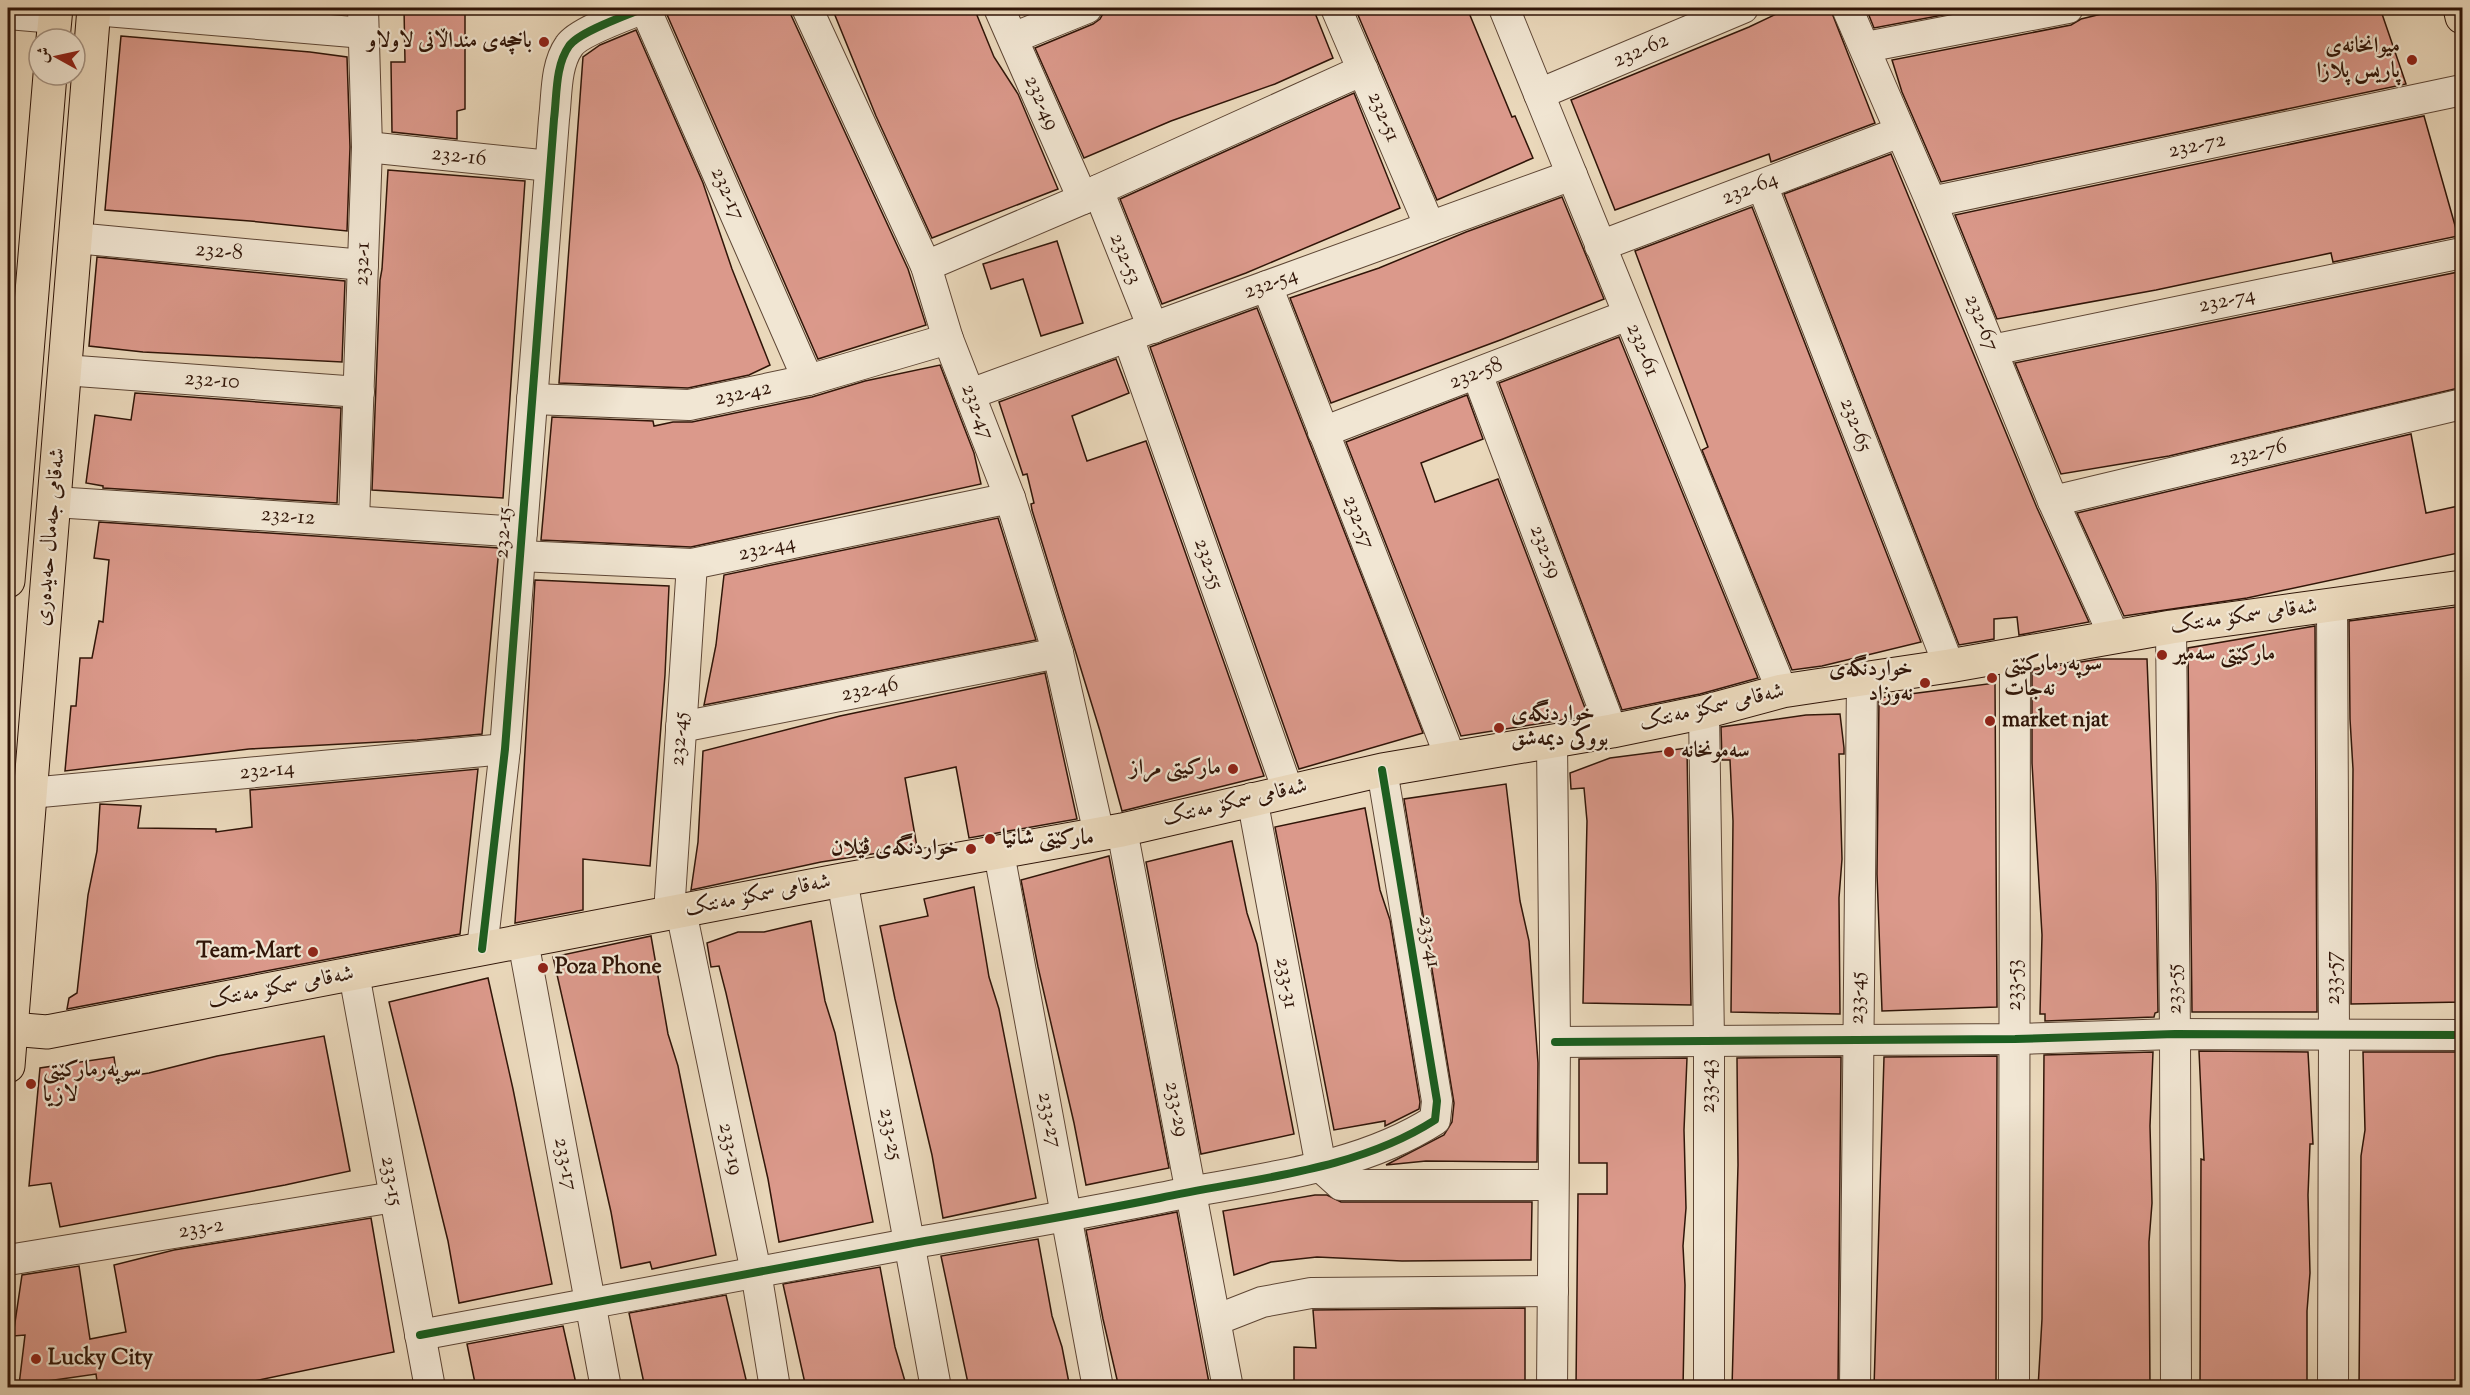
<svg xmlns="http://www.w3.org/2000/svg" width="2470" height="1395" font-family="'Sorts Mill Goudy',Amiri,serif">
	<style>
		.building { fill: #db998b; stroke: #301508; stroke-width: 1.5 }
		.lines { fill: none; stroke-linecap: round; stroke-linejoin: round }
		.minor-casing { stroke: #5e4635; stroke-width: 32 }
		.major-casing { stroke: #301508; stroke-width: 35 }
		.highway-casing { stroke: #301508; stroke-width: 35 }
		.minor { stroke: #f1e6d3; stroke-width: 30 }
		.major { stroke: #ead8bb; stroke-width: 33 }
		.highway { stroke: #ead8bb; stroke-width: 33 }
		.cycleway-casing { stroke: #f1e6d3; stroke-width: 11 }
		.cycleway { stroke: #1b5e20; stroke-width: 8 }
		.poi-dot { fill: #8f2418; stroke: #f1e6d3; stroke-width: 2 }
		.labels { text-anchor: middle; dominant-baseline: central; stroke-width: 4.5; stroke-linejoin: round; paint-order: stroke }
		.poi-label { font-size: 22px; font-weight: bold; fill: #301508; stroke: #f1e6d3; text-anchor: start }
		.street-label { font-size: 22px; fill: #301508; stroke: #f1e6d3 }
	</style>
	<rect width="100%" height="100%" fill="#ead8bb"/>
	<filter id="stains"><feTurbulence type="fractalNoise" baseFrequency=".00333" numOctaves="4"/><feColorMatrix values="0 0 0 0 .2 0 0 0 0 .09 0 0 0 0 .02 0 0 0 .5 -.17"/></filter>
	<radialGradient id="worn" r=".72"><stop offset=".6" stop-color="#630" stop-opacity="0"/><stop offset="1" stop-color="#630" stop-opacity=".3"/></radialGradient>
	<g class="building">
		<polygon points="404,8 465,8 465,109 457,111 457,139 392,132 391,62 405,62"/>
		<polygon points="671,8 790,8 791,15 908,269 926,325 818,359 665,10"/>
		<polygon points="832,8 974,8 994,57 1018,94 1058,189 932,238 876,116"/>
		<polygon points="1113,8 1313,8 1333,58 1275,84 1171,121 1084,158 1035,48 1093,24 1100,19 1104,12"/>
		<polygon points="1355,8 1467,8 1512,117 1515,116 1533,158 1437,200"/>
		<polygon points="1789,8 1830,8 1875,123 1771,162 1769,154 1615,210 1571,100 1749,27"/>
		<polygon points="1866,8 1980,8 1874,28"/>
		<polygon points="2126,8 2269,8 2270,14 2296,8 2380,8 2406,84 1941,182 1902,92 1892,60 2071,25 2081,19"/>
		<polygon points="636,30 703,183 732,269 770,365 749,375 688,388 559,383 583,57 600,45"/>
		<polygon points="121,36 310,52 347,57 350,147 347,231 250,221 105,210"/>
		<polygon points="1354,93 1400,208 1246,273 1162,304 1120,199"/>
		<polygon points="2424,116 2458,236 2333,262 2331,253 2156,290 1997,319 1955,215"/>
		<polygon points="1891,154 2037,508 2089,622 2019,635 2017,617 1994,619 1994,639 1959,645 1784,194"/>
		<polygon points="388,170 525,181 503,498 372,490 380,280 382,269"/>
		<polygon points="1562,197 1604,299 1503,339 1331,403 1290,298 1379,268 1466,232"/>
		<polygon points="1752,207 1921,642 1822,666 1792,670 1702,450 1708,447 1635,251"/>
		<polygon points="1057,241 1083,323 1041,336 1023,279 991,289 983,264"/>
		<polygon points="97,257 345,281 342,362 143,352 89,346"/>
		<polygon points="2463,271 2463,387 2169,456 2061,474 2015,363"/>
		<polygon points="1257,308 1423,733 1299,769 1150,347"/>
		<polygon points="1619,337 1758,678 1700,694 1622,710 1499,383"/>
		<polygon points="1116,359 1129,393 1072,416 1087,461 1146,441 1264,776 1122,811 1100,731 1032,510 1031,504 1034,503 1027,474 1023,475 999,402"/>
		<polygon points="940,365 974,453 981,484 691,547 541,540 552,417 653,421 654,426 673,422 692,422 812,397 865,381"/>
		<polygon points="135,393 341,408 337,503 103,488 103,486 86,483 95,415 131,420"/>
		<polygon points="1467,395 1483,439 1421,463 1435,502 1498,479 1588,716 1461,736 1346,442"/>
		<polygon points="2411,434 2426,513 2463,505 2463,552 2247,598 2124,616 2077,513"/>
		<polygon points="998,518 1036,640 704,705 716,645 724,575"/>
		<polygon points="99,522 499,548 482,734 417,740 249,749 65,771 71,706 76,706 80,658 92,658 99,621 103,622 109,560 94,558"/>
		<polygon points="535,580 669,586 665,675 650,866 583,859 583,910 515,923"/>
		<polygon points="2463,606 2463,1002 2351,1004 2353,769 2350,719 2349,621"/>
		<polygon points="2315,626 2317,1012 2192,1012 2188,648"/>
		<polygon points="2099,659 2147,659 2156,884 2158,1012 2155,1013 2154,1017 2045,1021 2045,1014 2040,1014 2042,935 2032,763 2032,670"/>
		<polygon points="1045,673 1077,819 969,838 956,767 905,778 917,847 821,862 691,890 698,842 703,751 840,716"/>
		<polygon points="1995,683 1997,1007 1882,1011 1877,874 1879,698"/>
		<polygon points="1840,714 1844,748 1844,754 1839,754 1842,859 1839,898 1840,1014 1731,1012 1733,821 1730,760 1722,760 1721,727 1806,715"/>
		<polygon points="1687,748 1691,1005 1583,1003 1587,821 1584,788 1571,789 1570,773 1610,758"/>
		<polygon points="478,769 460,934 67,1009 69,998 77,993 88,895 97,851 100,804 141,806 138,828 216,829 216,832 252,827 250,790"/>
		<polygon points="1506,784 1520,901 1529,941 1538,1063 1537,1162 1426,1161 1386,1165 1444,1135 1452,1122 1454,1103 1404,799"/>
		<polygon points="1365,808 1380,890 1390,920 1420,1102 1419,1109 1385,1126 1385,1121 1334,1130 1275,827"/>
		<polygon points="1232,841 1247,913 1257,944 1294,1134 1201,1154 1146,862"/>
		<polygon points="1109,856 1169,1168 1086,1185 1074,1123 1038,967 1021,880"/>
		<polygon points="974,887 989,977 999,1009 1036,1198 943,1218 932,1155 895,999 880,926 928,916 924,899"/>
		<polygon points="811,921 825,1001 835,1033 873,1222 779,1242 768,1179 726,993 719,966 711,967 707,943 738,932 764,932"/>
		<polygon points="651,936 668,1034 678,1066 716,1255 652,1269 650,1262 621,1268 611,1212 553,957"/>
		<polygon points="488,978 513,1089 552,1284 459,1303 448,1241 389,1002"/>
		<polygon points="324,1036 350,1171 285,1185 60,1227 51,1183 29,1186 40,1068 114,1057 117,1078 149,1073 217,1056"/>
		<polygon points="2199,1051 2308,1052 2313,1144 2310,1144 2308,1195 2310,1273 2307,1311 2307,1388 2200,1388 2201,1159 2204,1160"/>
		<polygon points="2153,1052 2150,1126 2152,1203 2149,1242 2150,1388 2038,1388 2042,1319 2044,1055"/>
		<polygon points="2363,1052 2463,1052 2463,1388 2359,1388 2361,1156 2365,1130"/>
		<polygon points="1997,1056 1996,1388 1874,1388 1884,1057"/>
		<polygon points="1841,1057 1838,1388 1732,1388 1738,1165 1737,1058"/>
		<polygon points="1687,1058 1684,1130 1686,1208 1683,1246 1685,1285 1683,1388 1576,1388 1578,1194 1607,1194 1607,1163 1579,1163 1579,1059"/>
		<polygon points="1315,1195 1327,1195 1341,1202 1532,1202 1531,1260 1402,1261 1317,1257 1271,1262 1234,1275 1223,1211"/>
		<polygon points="1177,1212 1210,1388 1119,1388 1103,1319 1086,1230"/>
		<polygon points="371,1218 394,1352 220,1388 98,1388 96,1374 19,1385 25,1335 13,1336 22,1275 79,1266 90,1339 126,1332 114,1265 174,1250"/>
		<polygon points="1038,1239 1052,1316 1062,1347 1070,1388 969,1388 941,1256"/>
		<polygon points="880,1267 895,1347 907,1388 806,1388 783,1284"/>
		<polygon points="726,1295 748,1388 645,1388 629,1313"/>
		<polygon points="1525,1308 1525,1388 1294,1388 1294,1347 1316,1348 1313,1310"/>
		<polygon points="563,1326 577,1388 476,1388 467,1344"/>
	</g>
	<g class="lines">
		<defs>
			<g id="minor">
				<polyline points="645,8 808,380"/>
				<polyline points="807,8 926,266 948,339 1010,498 1058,653 1099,834"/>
				<polyline points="999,8 1083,199"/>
				<polyline points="1336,8 1430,227"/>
				<polyline points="1504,8 1782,691"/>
				<polyline points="1847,8 1931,202 2053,501 2115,638"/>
				<polyline points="94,10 364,33"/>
				<polyline points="8,14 55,18"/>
				<polyline points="1013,38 1087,8"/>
				<polyline points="1866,47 2068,8"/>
				<polyline points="1539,94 1743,8"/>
				<polyline points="367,147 550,166"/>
				<polyline points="1762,185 1949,666"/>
				<polyline points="1098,190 1153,328"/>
				<polyline points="1931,202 2462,90"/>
				<polyline points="75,238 363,265"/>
				<polyline points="1600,246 1900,132"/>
				<polyline points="926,266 1083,199 1098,190 1363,70"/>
				<polyline points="1267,286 1451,759"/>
				<polyline points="1128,337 1288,791"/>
				<polyline points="1992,350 2462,253"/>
				<polyline points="64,370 359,392"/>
				<polyline points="1477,374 1612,731"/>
				<polyline points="970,394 1572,175"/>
				<polyline points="532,399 689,405 808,380 948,339"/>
				<polyline points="1323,432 1628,315"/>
				<polyline points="2053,501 2462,404"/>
				<polyline points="54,502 522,532"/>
				<polyline points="354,521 367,147 363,8"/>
				<polyline points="520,556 692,564 1010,498"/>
				<polyline points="2332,605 2334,1036 2333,1388"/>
				<polyline points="2171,627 2175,1034 2176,1388"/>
				<polyline points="1704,712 1709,1041 1709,1388"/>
				<polyline points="681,727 1058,653"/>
				<polyline points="1552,741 1555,1042 1552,1388"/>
				<polyline points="30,793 505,749"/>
				<polyline points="1252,798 1321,1167"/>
				<polyline points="1122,830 1228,1388"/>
				<polyline points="999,853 1098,1388"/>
				<polyline points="842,880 936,1388"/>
				<polyline points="681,911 756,1272 775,1388"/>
				<polyline points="669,913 692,564"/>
				<polyline points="523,941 606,1388"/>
				<path d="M482 949 505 749 554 119C557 96 555 66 569 46 578 32 627 15 644 8"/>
				<polyline points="354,974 430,1388"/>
				<polyline points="1555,1042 2015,1039 2175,1034 2462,1035"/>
				<polyline points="1321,1167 1341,1185 1553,1185"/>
				<polyline points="8,1260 394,1197"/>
				<polyline points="1216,1320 1262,1302 1311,1293 1553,1291"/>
				<path d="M420 1335C583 1305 746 1273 908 1244 992 1229 1076 1215 1160 1198 1252 1178 1354 1172 1435 1120L1437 1101 1382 770"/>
				<polyline points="1855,1388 1862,680"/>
				<polyline points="2014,1388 2015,655"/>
			</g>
			<g id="major">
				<polyline points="53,39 56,8"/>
				<polyline points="8,581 50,75"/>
				<polyline points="11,1029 47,1032 842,880 1122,830 1382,770 1612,731 1704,712 1782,691 1949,666 2171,627 2462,587"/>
				<polyline points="8,1066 94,8"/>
			</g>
			<polyline id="highway" points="2460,8 2462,17"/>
		</defs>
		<use href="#minor" class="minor-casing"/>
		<use href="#major" class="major-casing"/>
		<use href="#highway" class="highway-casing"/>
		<use href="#minor" class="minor"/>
		<use href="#major" class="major"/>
		<use href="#highway" class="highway"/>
		<defs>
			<g id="cycleway">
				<path d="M482 949 505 749 554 119C557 96 555 66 569 46 578 32 627 15 644 8"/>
				<polyline points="1555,1042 2015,1039 2175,1034 2462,1035"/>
				<path d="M420 1335C583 1305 746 1273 908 1244 992 1229 1076 1215 1160 1198 1252 1178 1354 1172 1435 1120L1437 1101 1382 770"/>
			</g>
		</defs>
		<use href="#cycleway" class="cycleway-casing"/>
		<use href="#cycleway" class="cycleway"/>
	</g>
	<g class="poi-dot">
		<circle cx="544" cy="42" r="6"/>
		<circle cx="2412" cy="60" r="6"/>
		<circle cx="2162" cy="655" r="6"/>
		<circle cx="1992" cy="678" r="6"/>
		<circle cx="1925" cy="683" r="6"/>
		<circle cx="1990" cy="721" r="6"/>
		<circle cx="1499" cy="728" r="6"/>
		<circle cx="1669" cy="752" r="6"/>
		<circle cx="1233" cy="769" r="6"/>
		<circle cx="990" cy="839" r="6"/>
		<circle cx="971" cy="849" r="6"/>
		<circle cx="313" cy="952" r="6"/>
		<circle cx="543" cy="968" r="6"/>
		<circle cx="31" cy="1084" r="6"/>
		<circle cx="36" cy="1359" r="6"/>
	</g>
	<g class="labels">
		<g class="poi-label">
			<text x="532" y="42" text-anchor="end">باخچەی منداڵانی لاولاو</text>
			<text x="2400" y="47" text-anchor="end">میوانخانەی<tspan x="2400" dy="25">پاریس پلازا</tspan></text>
			<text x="2174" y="655">مارکێتی سەمیر</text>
			<text x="2004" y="665">سوپەرمارکێتی<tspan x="2004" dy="25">نەجات</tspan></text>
			<text x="1913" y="670" text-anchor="end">خواردنگەی<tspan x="1913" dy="25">نەوزاد</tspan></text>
			<text x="1511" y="715">خواردنگەی<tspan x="1511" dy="25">بووکی دیمەشق</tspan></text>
			<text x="2002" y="721">market njat</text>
			<text x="1681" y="752">سەمونخانە</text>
			<text x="1221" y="769" text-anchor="end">مارکیتی مراز</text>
			<text x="1002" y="839">مارکێتی شانیا</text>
			<text x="959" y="849" text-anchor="end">خواردنگەی ڤێلان</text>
			<text x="301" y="952" text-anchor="end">Team-Mart</text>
			<text x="555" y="968">Poza Phone</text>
			<text x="43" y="1071">سوپەرمارکێتی<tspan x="43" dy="25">لازیا</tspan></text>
			<text x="48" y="1359">Lucky City</text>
		</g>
		<g class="street-label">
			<text transform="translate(1641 51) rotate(-23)">232-62</text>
			<text transform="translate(1041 103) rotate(66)">232-49</text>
			<text transform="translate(1383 117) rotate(67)">232-51</text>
			<text transform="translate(2197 146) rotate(-12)">232-72</text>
			<text transform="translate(459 157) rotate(6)">232-16</text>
			<text transform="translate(1750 189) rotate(-21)">232-64</text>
			<text transform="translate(727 194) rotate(66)">232-17</text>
			<text transform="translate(219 252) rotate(5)">232-8</text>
			<text transform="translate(1125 259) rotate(68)">232-53</text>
			<text transform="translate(363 264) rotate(-88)">232-1</text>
			<text transform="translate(1271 284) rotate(-20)">232-54</text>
			<text transform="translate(2227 301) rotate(-12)">232-74</text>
			<text transform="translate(1981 323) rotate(68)">232-67</text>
			<text transform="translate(1642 350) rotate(68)">232-61</text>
			<text transform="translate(1476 374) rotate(-21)">232-58</text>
			<text transform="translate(212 381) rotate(4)">232-10</text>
			<text transform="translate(743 394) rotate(-12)">232-42</text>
			<text transform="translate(977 412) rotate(69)">232-47</text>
			<text transform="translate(1855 425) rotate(69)">232-65</text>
			<text transform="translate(2258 453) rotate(-13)">232-76</text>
			<text transform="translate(288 517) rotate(4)">232-12</text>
			<text transform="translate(1358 522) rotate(69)">232-57</text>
			<text transform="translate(504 533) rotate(-86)">232-15</text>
			<text transform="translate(51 537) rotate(-85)">شەقامی جەمال حەیدەری</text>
			<text transform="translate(767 549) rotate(-12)">232-44</text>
			<text transform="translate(1545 552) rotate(69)">232-59</text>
			<text transform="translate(1208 564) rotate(71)">232-55</text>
			<text transform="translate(2244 617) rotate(-8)">شەقامی سمکۆ مەنتک</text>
			<text transform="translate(870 690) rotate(-11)">232-46</text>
			<text transform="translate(1712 708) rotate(-13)">شەقامی سمکۆ مەنتک</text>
			<text transform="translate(680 739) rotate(-86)">232-45</text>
			<text transform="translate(267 771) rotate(-5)">232-14</text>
			<text transform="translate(1235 803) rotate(-13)">شەقامی سمکۆ مەنتک</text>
			<text transform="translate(758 896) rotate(-11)">شەقامی سمکۆ مەنتک</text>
			<text transform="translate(1429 942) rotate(80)">233-41</text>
			<text transform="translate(2334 978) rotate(-90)">233-57</text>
			<text transform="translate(1286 983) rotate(80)">233-31</text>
			<text transform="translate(2015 985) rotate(-90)">233-53</text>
			<text transform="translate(281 988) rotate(-11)">شەقامی سمکۆ مەنتک</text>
			<text transform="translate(2175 989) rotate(-91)">233-55</text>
			<text transform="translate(1858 998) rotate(-89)">233-45</text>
			<text transform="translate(1709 1086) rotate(-90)">233-43</text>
			<text transform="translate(1176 1109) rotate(79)">233-29</text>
			<text transform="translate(1049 1120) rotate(79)">233-27</text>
			<text transform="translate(890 1134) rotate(79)">233-25</text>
			<text transform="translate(730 1149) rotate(78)">233-19</text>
			<text transform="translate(565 1164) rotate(79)">233-17</text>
			<text transform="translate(391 1181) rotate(80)">233-15</text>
			<text transform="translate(201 1229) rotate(-9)">233-2</text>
		</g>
	</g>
	<rect width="2470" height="1395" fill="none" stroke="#ead8bb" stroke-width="30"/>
	<rect x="9" y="9" width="2452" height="1377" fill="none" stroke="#301508" stroke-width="3"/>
	<rect x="15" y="15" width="2440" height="1365" fill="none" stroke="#301508" stroke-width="1.5"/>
	<g transform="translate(57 57) rotate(278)"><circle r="28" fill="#f1e6d3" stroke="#a49282" stroke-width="1.5"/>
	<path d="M0-4.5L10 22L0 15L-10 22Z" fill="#8f2418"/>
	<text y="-9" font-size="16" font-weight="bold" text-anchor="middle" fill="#301508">ش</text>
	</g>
	<rect width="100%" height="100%" filter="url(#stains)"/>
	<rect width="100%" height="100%" fill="url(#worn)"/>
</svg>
